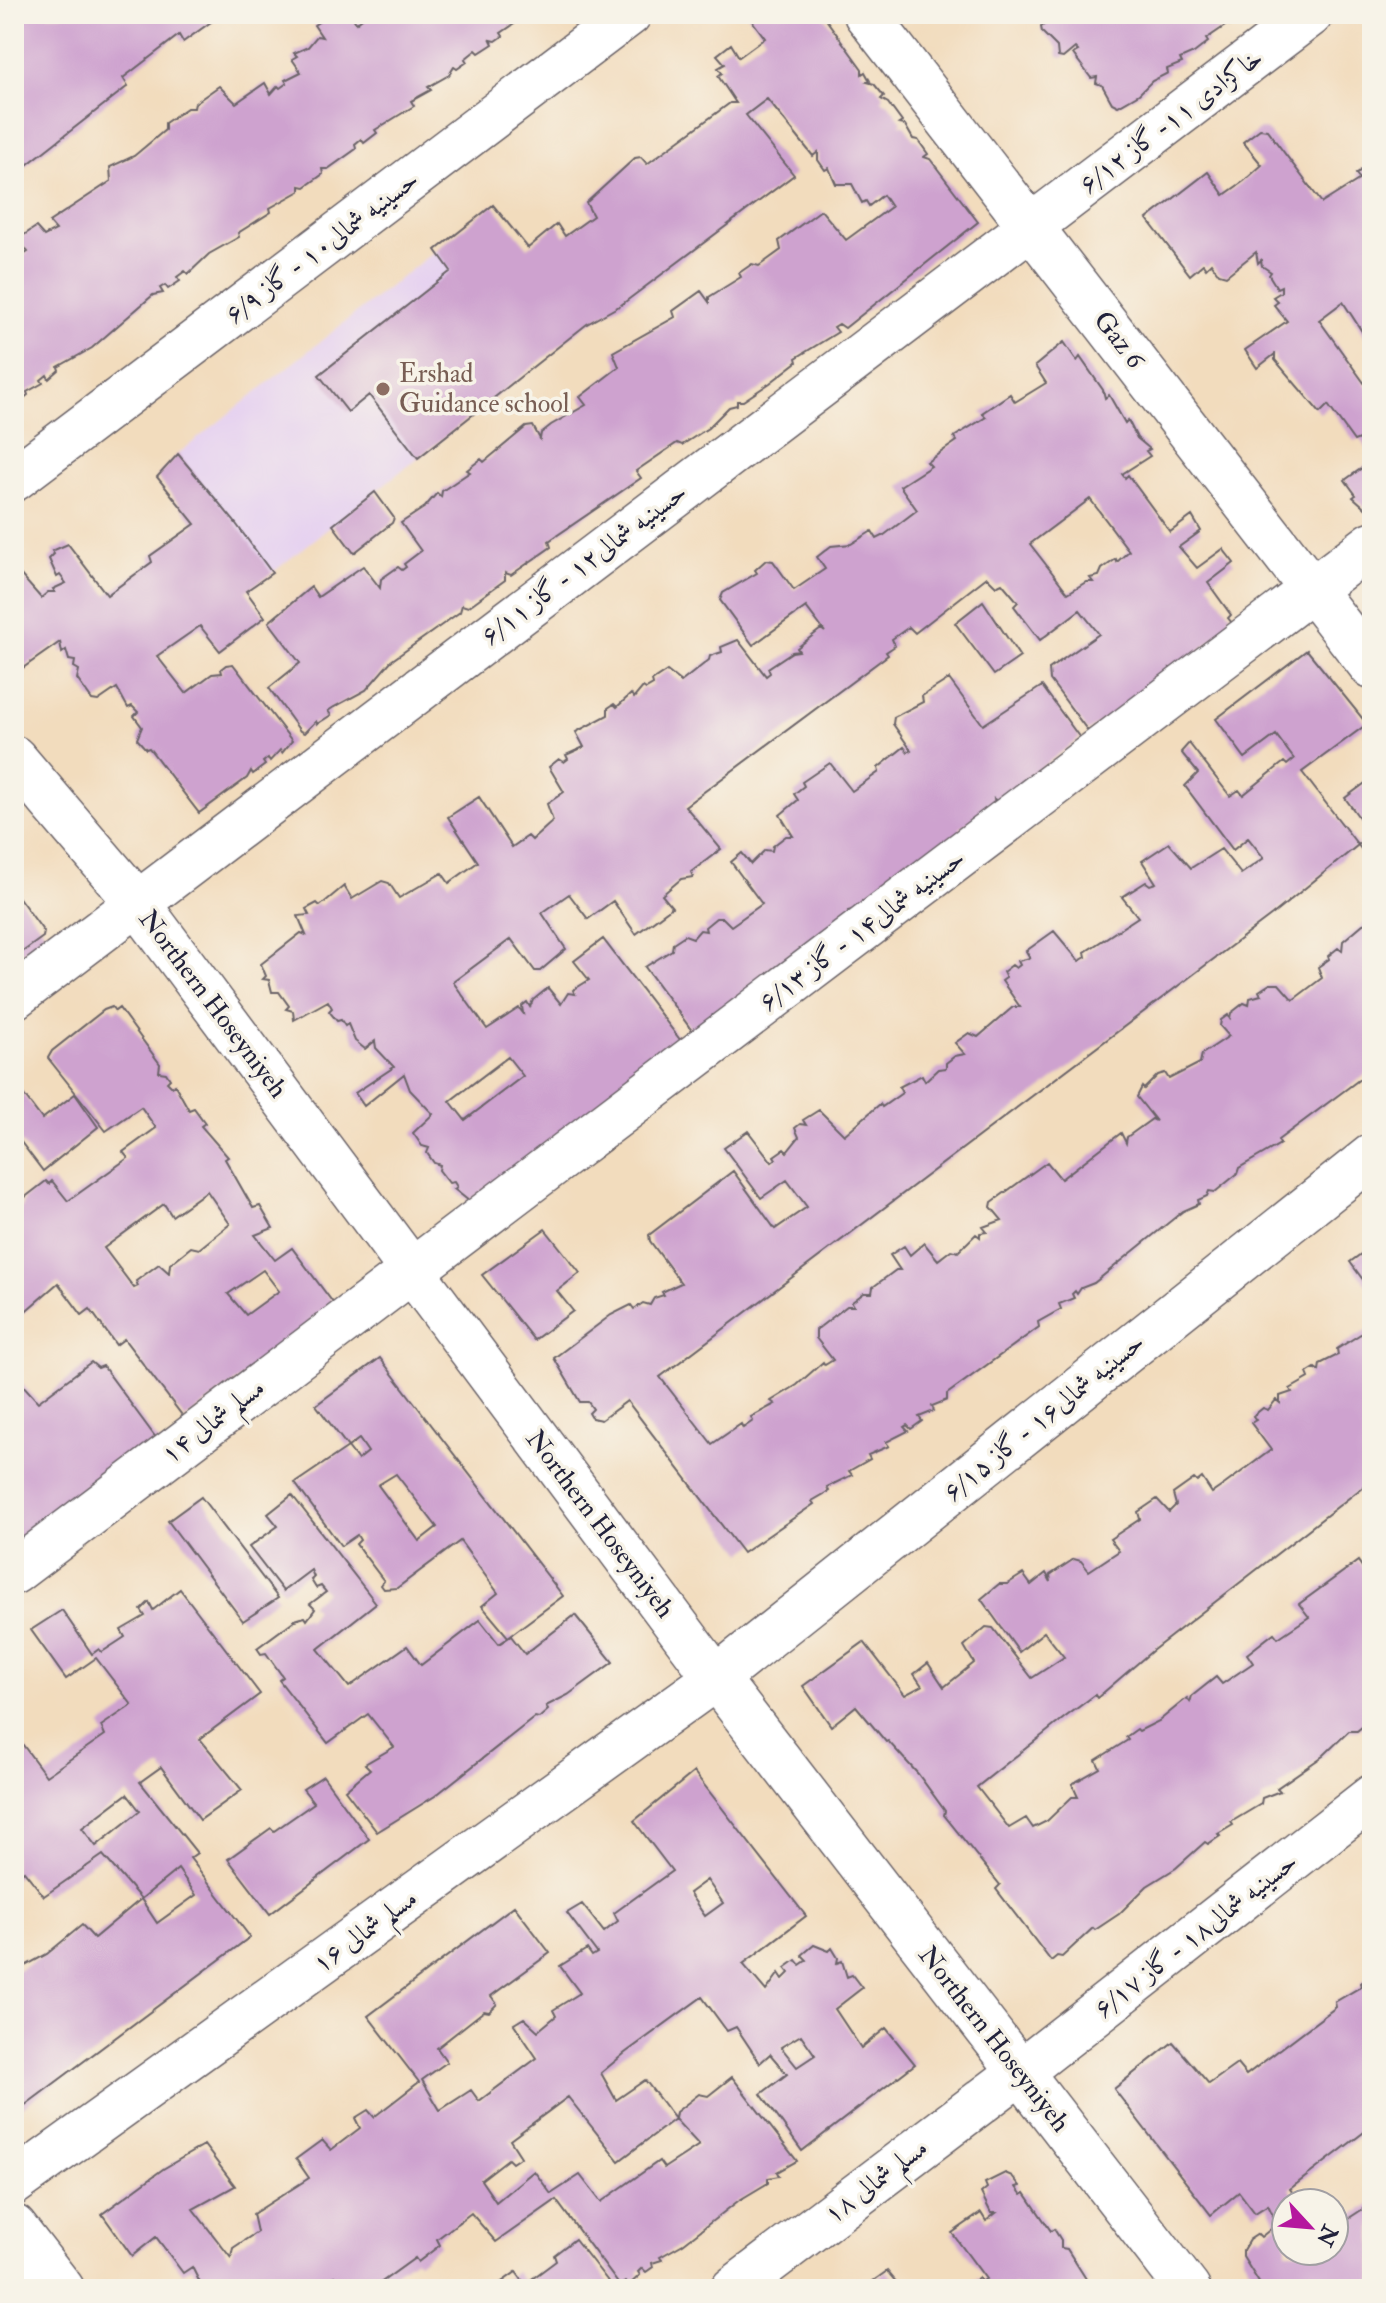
<svg xmlns="http://www.w3.org/2000/svg" width="1386" height="2303" font-family="'IM FELL Double Pica',Amiri,serif">
	<style>
		.built { fill: #e6d2f0 }
		.building { fill: #cea2cf; fill-rule: evenodd }
		.lines { fill: none; stroke-linecap: round; stroke-linejoin: round }
		.minor-casing { stroke: #6b6368; stroke-width: 47 }
		.minor { stroke: #fff; stroke-width: 44 }
		.education-dot { fill: #8d6e63; stroke: #f7f3e8; stroke-width: 3 }
		.labels { text-anchor: middle; dominant-baseline: central; stroke-width: 7; stroke-linejoin: round; paint-order: stroke }
		.street-label { font-size: 26px; fill: #22223b; stroke: #f7f3e8 }
		.education-label { font-size: 26px; fill: #785e54; stroke: #f7f3e8; text-anchor: start }
	</style>
	<rect width="100%" height="100%" fill="#f7f3e8"/>
	<filter id="ink" filterUnits="userSpaceOnUse"><feTurbulence type="fractalNoise" baseFrequency=".0125" numOctaves="2"/><feDisplacementMap in="SourceGraphic" scale="16" xChannelSelector="R" yChannelSelector="G"/><feConvolveMatrix kernelMatrix="1 2 1 2 8 2 1 2 1" color-interpolation-filters="sRGB"/></filter>
	<filter id="wash" filterUnits="userSpaceOnUse"><feTurbulence type="fractalNoise" baseFrequency=".006" numOctaves="4" result="noise"/><feDisplacementMap in="SourceGraphic" scale="32" xChannelSelector="R" yChannelSelector="G"/><feGaussianBlur stdDeviation="1.8" result="paint"/><feColorMatrix in="noise" values="0 0 0 0 0 0 0 0 0 0 0 0 0 0 0 0 0 1.4 0 .05"/><feComposite in="paint" operator="in"/></filter>
	<g filter="url(#wash)">
		<rect width="100%" height="100%" fill="#f2dcbd"/>
		<polygon class="built" points="493,205 587,324 272,573 178,454"/>
		<g id="blocks">
			<g class="building">
				<polygon points="17,14 29,15 222,14 183,42 179,35 123,78 128,86 14,175 14,16"/>
				<polygon points="331,14 351,14 356,23 367,14 529,14 501,33 503,36 496,41 491,40 493,44 479,53 476,50 465,59 467,62 457,69 454,67 449,75 428,87 431,90 411,101 414,106 375,130 377,133 364,143 361,139 355,144 356,149 328,169 322,169 323,174 305,187 300,186 300,191 270,208 271,212 238,233 239,237 209,254 188,274 185,271 177,277 180,281 168,289 165,285 160,288 163,293 153,295 92,348 58,367 59,370 49,379 47,375 41,380 43,383 27,392 28,395 14,406 14,303 18,301 14,295 14,261 28,252 18,239 36,227 44,236 56,230 49,222 111,181 110,167 134,156 165,130 165,123 187,108 194,108 195,103 219,86 236,103 265,83 271,94 278,86 280,88 287,83 285,80 301,72 292,59 297,56 294,53 308,47 317,36 322,37 314,25"/>
				<polygon points="747,14 822,14 862,69 862,74 865,72 870,81 867,82 874,84 884,96 881,99 888,103 902,122 899,124 905,125 913,139 918,140 928,154 924,157 930,159 978,222 845,328 839,324 834,327 838,332 796,358 797,362 770,383 743,401 737,401 737,405 729,407 708,428 682,445 677,443 636,471 641,478 549,541 551,547 511,575 505,573 505,580 468,607 462,605 460,612 391,661 366,690 334,707 328,711 331,715 317,724 316,721 304,733 300,731 269,688 300,663 269,622 311,587 318,597 363,566 380,588 381,579 398,567 402,570 406,567 404,564 421,551 401,523 425,507 437,493 441,497 442,491 470,472 467,470 481,459 484,462 526,427 533,426 540,439 541,433 551,425 586,405 580,397 619,367 613,352 675,317 673,311 701,291 709,302 709,297 741,277 739,273 752,264 759,266 781,250 779,241 821,210 846,240 891,207 883,195 869,206 866,201 862,203 852,184 836,184 829,168 825,170 818,160 818,152 813,156 767,99 746,115 794,175 621,305 587,324 418,458 369,395 348,412 319,375 451,271 436,250 493,205 528,248 557,224 565,236 593,216 586,203 635,158 641,157 647,164 730,103 736,103 718,76 722,73 718,68 725,64 717,55 731,44 739,57 765,38"/>
				<polygon points="1045,14 1243,14 1230,26 1228,24 1206,39 1208,42 1194,53 1180,59 1182,63 1167,69 1168,73 1152,81 1139,94 1118,106 1112,103 1102,85 1096,83 1097,77 1091,78 1073,54 1078,51 1075,48 1063,58 1058,57 1057,47 1042,32 1041,27 1052,19"/>
				<polygon points="1260,129 1267,130 1322,203 1360,179 1356,174 1369,164 1372,168 1372,347 1343,302 1319,320 1372,394 1372,454 1359,439 1354,441 1328,405 1320,413 1275,360 1275,354 1257,368 1245,350 1287,321 1274,305 1278,302 1273,297 1281,292 1281,286 1277,288 1269,275 1271,272 1262,266 1261,260 1258,263 1256,252 1226,276 1219,274 1211,263 1206,268 1203,264 1190,275 1147,219 1208,172 1224,195 1244,181 1262,165 1243,142"/>
				<path d="M1064 342 1077 361 1080 357 1103 390 1105 398 1109 395 1125 423 1128 420 1137 438 1150 449 1146 451 1150 456 1122 474 1125 478 1128 475 1170 532 1192 516 1201 531 1179 547 1197 568 1223 549 1234 563 1208 583 1231 615 1228 618 1232 623 1176 670 1170 668 1171 672 1088 731 1050 680 1049 669 1099 634 1080 610 1040 640 1014 606 1018 602 1002 583 996 586 987 577 915 633 909 627 892 639 895 646 886 652 888 655 685 806 721 849 691 872 693 877 681 879 662 895 672 907 636 934 613 901 588 919 569 894 542 913 566 949 540 971H535L511 939 453 982 487 1029 519 1008 523 1013 522 1006 527 1002 530 1007 533 1000 548 988 561 1004 568 993 575 994 573 990 589 980 574 961 603 939 681 1041 469 1201 454 1189 457 1187 454 1182 449 1183 439 1170 440 1165 434 1163 427 1153 429 1148 422 1146 413 1133 433 1114 410 1090 404 1074 364 1106 355 1093 394 1067 376 1048 375 1041 365 1049 355 1041 348 1024 345 1026 341 1020 337 1021 329 1011 332 1008 328 1001 294 1020 293 1011 286 1009 289 1006 279 992H272L269 980 263 979 266 976 261 964 301 933 306 935 298 916 309 915 306 909 317 903 320 906 344 886 352 899 382 881 389 883 399 898 442 873 449 883 478 862 448 817 479 797 512 847 528 836 532 840 553 821 547 804 564 792 549 767 559 759 564 762 568 759 566 755 584 747 576 732 608 715V708L614 704 617 707 631 694 634 698 643 687 646 689 653 685 652 681 667 671 681 682 709 660 710 656 722 652 721 647 738 640 766 676 770 673 768 668 792 652 799 651 797 648 821 629 825 632 806 607 753 645 720 600 723 593 757 573 755 570 766 560 773 561 794 590 825 569 817 557 831 546 851 544 872 531 877 539 883 536 917 510 900 486 931 466 927 462 957 441 954 437 986 417 982 413 1010 394 1015 402 1046 383 1035 366ZM1090 499 1129 551 1117 562 1116 559 1102 569 1099 576 1090 578 1093 582H1086L1068 593 1030 544ZM508 1057 523 1076 465 1120 450 1101Z"/>
				<polygon points="178,454 234,521 272,573 246,591 265,617 220,651 200,626 157,656 186,693 212,674 222,673 221,669 226,665 233,664 292,741 282,753 280,750 270,761 268,758 263,762 265,765 253,774 251,771 247,778 199,813 149,748 146,749 137,739 142,727 134,716 138,712 132,706 128,708 117,688 98,701 92,700 77,679 79,670 74,667 75,661 69,660 66,650 62,653 60,642 20,670 14,666 14,576 19,573 41,598 48,592 55,592 53,589 66,583 60,575 57,577 49,559 54,554 52,551 68,544 107,595 152,562 150,556 195,524 157,477"/>
				<polygon points="1372,461 1372,514 1353,497 1356,495 1345,480"/>
				<polygon points="375,492 394,518 392,523 354,553 333,525"/>
				<polygon points="983,601 1020,657 994,675 955,623"/>
				<polygon points="1307,650 1367,724 1302,772 1358,845 1272,915 660,1377 712,1444 741,1424 743,1428 753,1421 751,1417 775,1404 771,1401 797,1385 823,1362 825,1365 833,1360 816,1338 816,1330 847,1306 854,1306 852,1302 864,1293 872,1293 873,1287 896,1270 900,1270 890,1255 904,1246 910,1255 924,1243 938,1260 951,1250 958,1252 976,1234 980,1237 980,1233 987,1232 983,1227 1002,1220 991,1207 992,1202 1047,1162 1061,1179 1121,1133 1126,1143 1127,1137 1152,1119 1156,1121 1137,1097 1142,1087 1144,1089 1158,1075 1165,1073 1169,1079 1200,1063 1202,1054 1229,1036 1220,1026 1221,1020 1228,1015 1230,1018 1231,1013 1244,1003 1249,1005 1250,998 1261,995 1259,991 1270,984 1279,984 1293,1000 1322,978 1318,967 1329,959 1328,956 1338,948 1342,951 1343,941 1363,924 1372,922 1372,1070 1278,1140 1280,1144 1239,1168 1237,1174 1215,1192 1209,1191 1207,1196 1198,1200 1199,1204 1183,1211 1094,1283 1081,1288 1077,1294 1075,1291 1072,1294 1074,1298 1059,1304 1061,1309 1038,1322 1039,1327 947,1394 947,1400 932,1406 934,1411 919,1417 922,1421 911,1429 907,1425 904,1427 908,1431 886,1442 889,1446 868,1455 870,1459 849,1471 852,1475 827,1487 829,1491 812,1501 814,1504 743,1553 627,1401 601,1420 592,1418 589,1413 593,1409 588,1402 580,1402 554,1358 611,1315 631,1305 634,1309 643,1303 650,1305 654,1298 664,1295 662,1292 681,1283 650,1241 649,1235 733,1171 775,1229 807,1207 787,1180 761,1198 724,1148 748,1131 772,1162 776,1159 774,1156 784,1149 787,1152 799,1137 795,1128 800,1124 806,1125 803,1120 819,1110 844,1135 880,1104 882,1107 902,1093 899,1087 922,1075 925,1081 938,1069 946,1068 946,1063 955,1056 965,1054 955,1043 969,1033 978,1037 1013,1007 1020,1007 1002,981 1006,978 1003,972 1012,965 1016,968 1020,965 1018,961 1030,958 1026,951 1054,931 1079,961 1086,957 1085,952 1138,917 1122,897 1146,882 1150,885 1156,883 1142,861 1169,843 1191,868 1221,849 1241,874 1264,858 1248,838 1233,850 1185,786 1198,773 1181,752 1189,743 1230,796 1239,790 1243,795 1284,762 1287,765 1294,759 1276,735 1245,758 1216,719"/>
				<polygon points="949,679 983,725 1042,686 1080,738 1023,781 1022,785 999,802 994,799 995,806 960,828 963,832 869,904 862,901 860,908 848,911 850,918 693,1032 645,967 672,950 673,943 685,935 693,938 700,930 706,931 705,927 716,918 723,918 731,926 762,904 731,862 742,853 751,864 765,850 772,851 773,846 786,836 793,836 780,815 798,800 794,794 804,786 802,782 830,763 852,791 879,772 878,768 904,747 908,752 911,750 893,724 894,717 923,702 922,696"/>
				<polygon points="1372,778 1372,863 1358,845 1371,834 1345,798"/>
				<polygon points="17,895 44,932 43,937 14,958"/>
				<path d="M112 1007 115 1011 119 1008 160 1064 159 1072 166 1073 170 1079 167 1082 172 1087 175 1085 189 1110 194 1108 205 1123 201 1126 228 1157 225 1159 253 1208 260 1206 273 1228 255 1235 275 1260 292 1248 337 1308 185 1419 124 1339 116 1345 90 1309 82 1315 58 1283 14 1321V1213L21 1209 24 1198 46 1181 49 1184 52 1181 68 1201 128 1158 123 1152 156 1128 141 1107 106 1131 48 1058 52 1051 104 1010ZM207 1191 230 1224 199 1249 191 1247 170 1264 169 1273 159 1264 136 1281 138 1286 134 1288 104 1248 164 1204 172 1216ZM263 1270 279 1291 246 1315 228 1294Z"/>
				<polygon points="14,1082 42,1119 75,1094 98,1127 43,1171 14,1133"/>
				<polygon points="545,1229 580,1273 557,1291 573,1311 534,1340 482,1275"/>
				<polygon points="1372,1246 1372,1292 1350,1262"/>
				<polygon points="1367,1330 1372,1337 1372,1480 1152,1651 1097,1698 1095,1695 1064,1718 977,1787 1009,1828 1026,1818 1033,1828 1047,1821 1072,1797 1078,1797 1072,1784 1100,1768 1096,1760 1128,1740 1126,1737 1137,1729 1139,1731 1159,1721 1187,1698 1190,1702 1192,1696 1216,1677 1222,1684 1253,1663 1247,1654 1274,1633 1278,1638 1309,1617 1299,1604 1358,1561 1365,1571 1372,1565 1372,1721 1369,1716 1368,1722 1357,1731 1349,1731 1323,1756 1277,1788 1280,1791 1262,1798 1261,1804 1231,1822 1233,1825 1218,1834 1220,1836 1208,1844 1205,1842 1176,1868 1147,1886 1119,1914 1095,1930 1093,1928 1062,1957 1057,1956 1051,1961 996,1889 1000,1885 944,1815 945,1811 918,1774 888,1741 886,1742 856,1706 831,1726 803,1686 864,1642 905,1695 922,1686 914,1674 928,1663 944,1687 974,1663 964,1646 986,1627 993,1628 1032,1678 1064,1657 1044,1632 1019,1652 981,1599 999,1584 1007,1584 1023,1574 1031,1585 1046,1573 1051,1582 1050,1575 1074,1559 1081,1561 1089,1571 1119,1551 1110,1539 1140,1519 1138,1512 1157,1499 1169,1512 1176,1505 1173,1494 1194,1479 1197,1482 1202,1478 1212,1493 1225,1484 1271,1450 1251,1423 1256,1420 1253,1416 1263,1408 1268,1410 1276,1400 1280,1403 1280,1396 1292,1392 1290,1389 1309,1378 1307,1373 1315,1368 1319,1371 1320,1364 1338,1355 1337,1349"/>
				<path d="M380 1358 563 1596 508 1637 482 1606 498 1593 460 1541 397 1588 384 1589 381 1585 384 1581 356 1544 360 1540 357 1535 341 1546 295 1483 348 1447 358 1460 368 1452 359 1439 348 1447 316 1405ZM396 1474 437 1527 419 1541 378 1485Z"/>
				<polygon points="91,1362 98,1368 103,1366 159,1442 14,1552 14,1390 22,1384 38,1402"/>
				<polygon points="292,1495 376,1603 318,1649 349,1687 407,1646 421,1665 480,1620 499,1644 511,1636 525,1654 575,1615 613,1662 568,1695 546,1706 548,1710 539,1718 535,1717 435,1796 377,1832 345,1790 370,1769 365,1764 394,1747 368,1714 328,1743 279,1680 283,1677 266,1653 261,1654 257,1648 295,1620 305,1617 307,1620 315,1609 310,1604 326,1592 321,1586 316,1588 311,1580 314,1577 311,1570 283,1591 249,1547 278,1526 268,1514"/>
				<polygon points="201,1497 278,1598 243,1621 168,1521"/>
				<path d="M180 1589 260 1694 200 1739 242 1790 200 1820 161 1767 140 1782 197 1853 190 1858 250 1937 20 2109 14 2102V1972L47 1954 82 1925 94 1938 141 1899 157 1923 196 1895 178 1869 141 1899 103 1855 44 1896 24 1871 14 1879V1733L46 1776 105 1735 101 1726 132 1705 96 1658 66 1679 31 1630 62 1610 92 1654 99 1649 102 1652 125 1637 121 1630 145 1616 141 1610 149 1602 153 1610ZM127 1794 140 1811 96 1846 82 1828Z"/>
				<path d="M694 1772 806 1916 743 1964 766 1991 779 1973 783 1979 789 1973 785 1968 796 1960 800 1965 807 1960 802 1955 814 1945 829 1951 832 1948 838 1958 837 1963 842 1961 847 1977 852 1975 862 1988 835 2009 861 2048 886 2028 915 2064 802 2151 761 2094 787 2074 770 2054 760 2063 736 2027 727 2031 702 1997 625 2053 601 2073 616 2100 645 2080 675 2119 676 2112 699 2094 708 2096 732 2077 797 2161 777 2172 779 2176 768 2178V2183L738 2201 683 2244 660 2257 662 2260 652 2263 653 2267 646 2272 642 2268 638 2272 640 2275 629 2285 625 2282 620 2286 556 2200 496 2242 471 2213 437 2239 440 2245 418 2262 415 2258 372 2289H347L335 2276 318 2289H203L192 2267 183 2273 156 2237 132 2256 102 2214 163 2169 204 2145 235 2186 193 2209 231 2258 233 2248 257 2232 253 2214 309 2178 296 2159 322 2140 331 2150 360 2128 355 2118 368 2110 374 2117 419 2082 368 2016 514 1906 550 1953 491 1996 497 2004 489 2012 484 2011 437 2048 447 2062 422 2080 440 2110 471 2090 479 2101 537 2058 514 2024 524 2018 538 2031 556 2016 553 2010 580 1993 560 1966 587 1949 592 1956 597 1953 567 1913 582 1904 604 1932 618 1921 614 1913 672 1871 634 1821ZM707 1880 723 1903 705 1916 689 1893ZM801 2035 815 2055 797 2067 781 2047ZM568 2097 619 2161 675 2119 699 2145 664 2168 659 2161 601 2202 580 2175 551 2194 534 2171 496 2202 481 2180 508 2159 512 2163 521 2157 510 2140Z"/>
				<polygon points="323,1776 369,1839 270,1914 228,1859 271,1828 274,1831 314,1803 303,1789"/>
				<polygon points="1372,1975 1372,2126 1290,2189 1300,2203 1286,2203 1286,2251 1334,2251 1334,2228 1372,2203 1372,2289 1315,2289 1313,2285 1308,2289 1263,2289 1243,2257 1243,2250 1249,2240 1258,2234 1261,2237 1277,2224 1268,2205 1255,2213 1239,2192 1211,2215 1114,2089 1173,2042 1209,2084 1237,2064 1246,2075 1336,2007 1335,2002 1362,1986 1361,1983"/>
				<polygon points="1005,2173 1012,2176 1020,2186 1016,2187 1022,2195 1025,2193 1051,2231 1054,2229 1061,2240 1061,2248 1067,2249 1088,2282 1079,2289 1017,2289 1014,2285 1008,2289 964,2289 979,2278 981,2282 986,2279 952,2233 981,2213 986,2221 996,2213 991,2213 981,2193 987,2188 985,2183"/>
				<polygon points="575,2239 614,2289 492,2289 516,2272 525,2284 556,2261 554,2255"/>
				<polygon points="887,2271 902,2289 862,2289"/>
			</g>
		</g>
	</g>
	<g filter="url(#ink)">
		<use href="#blocks" fill-opacity="0" stroke="#6b6368" stroke-width="2"/>
		<g class="lines">
			<defs>
				<g id="minor">
					<polyline points="866,14 1372,667"/>
					<polyline points="14,479 629,14"/>
					<polyline points="14,758 136,901 716,1678 1188,2289"/>
					<polyline points="14,997 1311,14"/>
					<polyline points="14,1572 1372,544"/>
					<polyline points="14,2183 716,1678 1372,1156"/>
					<polyline points="14,2227 62,2289"/>
					<polyline points="733,2289 1019,2073 1372,1797"/>
				</g>
			</defs>
			<use href="#minor" class="minor-casing"/>
			<use href="#minor" class="minor"/>
		</g>
	</g>
	<circle class="education-dot" cx="383" cy="389" r="8"/>
	<g class="labels">
		<g class="street-label">
			<text transform="translate(1171 121) rotate(-37)">خاکزادی ۱۱- گاز ۶/۱۲</text>
			<text transform="translate(322 247) rotate(-37)">حسینیه شمالی۱۰ - گاز ۶/۹</text>
			<text transform="translate(1119 340) rotate(52)">Gaz 6</text>
			<text transform="translate(584 564) rotate(-37)">حسینیه شمالی۱۲ - گاز ۶/۱۱</text>
			<text transform="translate(862 930) rotate(-37)">حسینیه شمالی۱۴ - گاز ۶/۱۳</text>
			<text transform="translate(213 1004) rotate(53)">Northern Hoseyniyeh</text>
			<text transform="translate(1044 1417) rotate(-39)">حسینیه شمالی۱۶ - گاز ۶/۱۵</text>
			<text transform="translate(213 1421) rotate(-37)">مسلم شمالی ۱۴</text>
			<text transform="translate(600 1524) rotate(53)">Northern Hoseyniyeh</text>
			<text transform="translate(365 1931) rotate(-36)">مسلم شمالی ۱۶</text>
			<text transform="translate(1196 1935) rotate(-38)">حسینیه شمالی۱۸ - گاز ۶/۱۷</text>
			<text transform="translate(994 2039) rotate(52)">Northern Hoseyniyeh</text>
			<text transform="translate(876 2181) rotate(-37)">مسلم شمالی ۱۸</text>
		</g>
		<g class="education-label">
			<text x="399" y="374">Ershad<tspan x="399" dy="30">Guidance school</tspan></text>
		</g>
	</g>
	<rect width="1386" height="2303" fill="none" stroke="#f7f3e8" stroke-width="48"/>
	<g transform="translate(1310 2227) rotate(116)"><circle r="38" fill="#f7f3e8" stroke="#a29fa3" stroke-width="2"/>
	<path d="M0-6L14 30L0 20L-14 30Z" fill="#b5179e"/>
	<text y="-12" font-size="22" font-weight="bold" text-anchor="middle" fill="#22223b">N</text>
	</g>
</svg>
